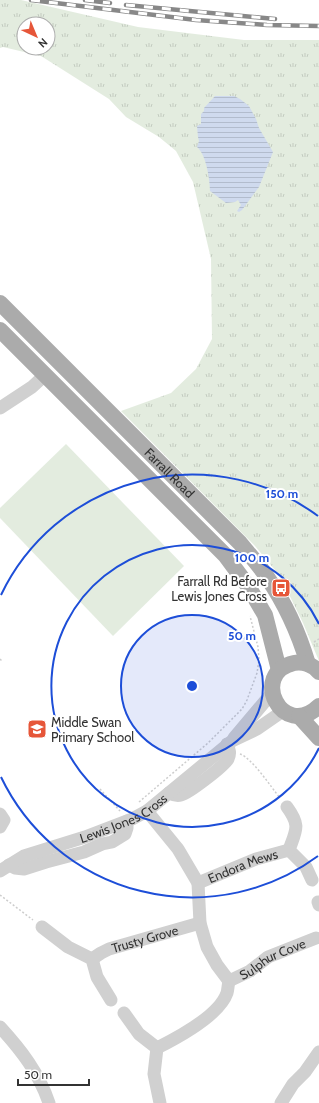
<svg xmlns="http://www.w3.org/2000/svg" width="319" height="1103" font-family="Cabin,sans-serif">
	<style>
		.grass { fill: url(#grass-tufts); fill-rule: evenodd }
		.garden { fill: #e3ecdf }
		.water { fill: url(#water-rules) }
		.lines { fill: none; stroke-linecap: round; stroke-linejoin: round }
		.path { stroke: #cdcdcd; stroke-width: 1.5; stroke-dasharray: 2 2; stroke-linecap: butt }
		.minor { stroke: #d0d0d0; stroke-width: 13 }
		.major { stroke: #ababab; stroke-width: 16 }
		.rail-casing { stroke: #888; stroke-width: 4.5 }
		.rail { stroke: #fff; stroke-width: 3; stroke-dasharray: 9; stroke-linecap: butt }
		.ring { fill: none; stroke: #1d4ed8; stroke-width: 2 }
		.labels { text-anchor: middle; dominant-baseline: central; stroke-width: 4; stroke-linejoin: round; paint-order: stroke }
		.street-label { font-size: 13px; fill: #333; stroke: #fff }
		.poi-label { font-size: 13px; fill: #333; stroke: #fff; text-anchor: end }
		.centre { fill: #1d4ed8; stroke: #fff; stroke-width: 2 }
		.ring-label { font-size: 12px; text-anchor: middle; font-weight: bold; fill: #1d4ed8; stroke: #fff; stroke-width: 4; stroke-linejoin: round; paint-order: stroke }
	</style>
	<defs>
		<pattern id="grass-tufts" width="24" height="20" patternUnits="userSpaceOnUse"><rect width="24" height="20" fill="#e3ecdf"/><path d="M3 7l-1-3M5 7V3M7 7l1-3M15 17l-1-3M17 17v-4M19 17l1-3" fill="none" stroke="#c3cbc0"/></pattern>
		<pattern id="water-rules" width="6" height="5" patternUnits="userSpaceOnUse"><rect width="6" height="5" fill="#cfdaee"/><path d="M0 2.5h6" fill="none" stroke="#b2bccd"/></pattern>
	</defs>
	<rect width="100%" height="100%" fill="#fff"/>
	<path class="grass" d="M0 0H21L138 27 244 40H319V661L303 623 280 576 255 546 121 411 171 393 196 369 212 339 211 259 193 182 176 151 159 137 126 117 109 99 41 56 3 47 0 48ZM24 24H48V48H24Z"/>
	<polygon class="garden" points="66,444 184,566 113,636 0,518 0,508"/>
	<path class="water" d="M215 96H234L240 99 249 106 256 119 259 128 273 152 259 187 242 210 239 212 237 211 241 205 238 200 235 202 226 203 210 191C210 180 206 154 197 147L199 141 198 137 197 126 201 124V114L204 111V108Z"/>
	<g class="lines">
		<g class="path">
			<polyline points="314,642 319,639"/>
			<polyline points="0,659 2,661"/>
			<path d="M240 754C252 758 271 787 280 798"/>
			<polyline points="100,789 120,811"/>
			<polyline points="139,802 208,743 242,709 247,700 257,673 259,660 258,647 250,616"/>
			<polyline points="0,895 33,920"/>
		</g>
		<g class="minor">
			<polyline points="0,408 32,387 45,375"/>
			<polyline points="234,738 272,693"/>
			<path d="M169 793C173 795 177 796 181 795 189 793 224 766 228 759 231 753 229 749 227 744"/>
			<path d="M287 807C301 826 296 830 289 850L306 867 312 880"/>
			<path d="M147 811 178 849 198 883 200 923 207 947 217 965 229 981C228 985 228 990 227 993 219 1016 177 1038 157 1048"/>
			<polyline points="0,814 4,820 0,827"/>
			<polyline points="9,865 15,868 24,869 46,862 84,852 102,844 112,842 125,834 127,828 127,821"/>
			<path id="s1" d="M0 871 24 856 85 837 132 819 147 811 232 741 257 729 283 711"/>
			<path id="s2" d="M198 883 256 859 289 850"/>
			<polyline points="318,902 319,905"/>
			<polyline points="42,927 68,947 92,959 97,977 111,1000"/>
			<path id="s3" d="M92 959 101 953 109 949 200 923"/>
			<path id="s4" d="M229 981 250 971 268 957 316 938"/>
			<polyline points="124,1013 139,1034 157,1048 154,1074 160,1103"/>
			<path d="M0 1027C21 1050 39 1073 49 1103"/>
			<polyline points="281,1103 293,1084 305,1072 319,1052"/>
		</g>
		<g class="major">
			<path id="s5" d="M0 303 240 543C249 554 259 565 267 577 285 603 299 634 308 664"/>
			<polyline points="0,330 225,555 248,586 265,615 279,670"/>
			<path d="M319 672C313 665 303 661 294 663 249 673 282 741 319 706"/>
			<polyline points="299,716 319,738"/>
		</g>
		<defs>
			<g id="rail">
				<polyline points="31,0 196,20 267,25 319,26"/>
				<polyline points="85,0 110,3"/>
				<polyline points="126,5 275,19"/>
			</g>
		</defs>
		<use href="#rail" class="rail-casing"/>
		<use href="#rail" class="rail"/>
	</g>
	<circle cx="192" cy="686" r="71" fill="#1d4ed8" fill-opacity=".12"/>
	<g class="ring">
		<circle cx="192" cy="686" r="71"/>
		<path d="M319 748A141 141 0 1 1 319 624"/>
		<path d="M318 856A212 212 0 0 1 1 777M1 595A212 212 0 0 1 318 516"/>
	</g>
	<defs>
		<symbol id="bus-square" viewBox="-11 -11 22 22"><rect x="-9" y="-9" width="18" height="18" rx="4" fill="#e65639" stroke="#fff"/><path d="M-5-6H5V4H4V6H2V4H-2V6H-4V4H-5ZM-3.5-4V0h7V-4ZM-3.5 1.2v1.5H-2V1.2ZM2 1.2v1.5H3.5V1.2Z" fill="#fff"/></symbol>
		<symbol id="school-square" viewBox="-11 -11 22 22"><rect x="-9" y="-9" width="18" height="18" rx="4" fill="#e65639" stroke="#fff"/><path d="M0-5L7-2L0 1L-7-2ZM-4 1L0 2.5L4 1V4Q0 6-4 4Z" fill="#fff"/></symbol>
	</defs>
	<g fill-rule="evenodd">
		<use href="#bus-square" x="270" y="577" width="22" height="22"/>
		<use href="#school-square" x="26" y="718" width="22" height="22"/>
	</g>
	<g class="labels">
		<g class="street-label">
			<text stroke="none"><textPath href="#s5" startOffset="240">Farrall Road</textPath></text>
			<text stroke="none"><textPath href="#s1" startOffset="135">Lewis Jones Cross</textPath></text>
			<text stroke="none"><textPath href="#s2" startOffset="48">Endora Mews</textPath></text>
			<text stroke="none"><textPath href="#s3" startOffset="57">Trusty Grove</textPath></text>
			<text stroke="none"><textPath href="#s4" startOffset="49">Sulphur Cove</textPath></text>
		</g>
		<g class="poi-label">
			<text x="267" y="581">Farrall Rd Before<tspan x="267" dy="15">Lewis Jones Cross</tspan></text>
			<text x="51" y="722" text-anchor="start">Middle Swan<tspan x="51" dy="15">Primary School</tspan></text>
		</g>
	</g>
	<circle cx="192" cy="686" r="6" class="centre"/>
	<g class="ring-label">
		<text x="282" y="498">150 m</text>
		<text x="252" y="562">100 m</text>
		<text x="242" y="640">50 m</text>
	</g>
	<g transform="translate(36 36) rotate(136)"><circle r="19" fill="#ffffff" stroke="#adadad"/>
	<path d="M0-3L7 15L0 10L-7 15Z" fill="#e65639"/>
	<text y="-6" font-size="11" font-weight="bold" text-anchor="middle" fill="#333333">N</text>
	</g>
	<path d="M18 1079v6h71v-6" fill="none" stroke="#333333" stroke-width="2"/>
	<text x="24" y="1079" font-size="12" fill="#333333" stroke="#ffffff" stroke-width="3" paint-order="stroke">50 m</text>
</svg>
